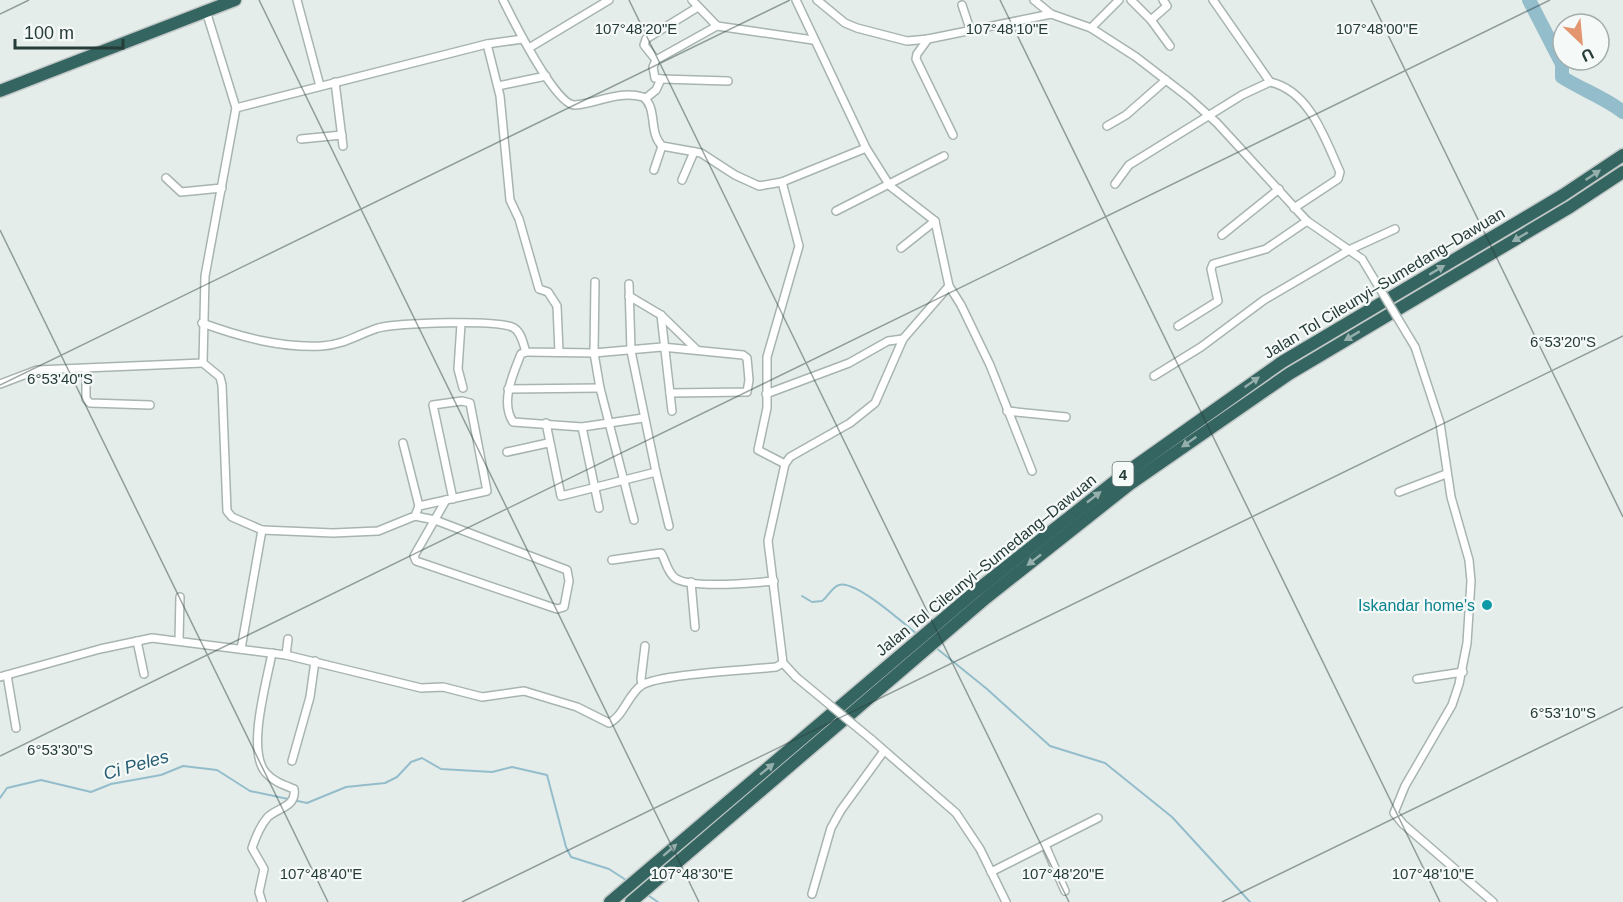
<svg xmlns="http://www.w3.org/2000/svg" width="1623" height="902" font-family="Helvetica,sans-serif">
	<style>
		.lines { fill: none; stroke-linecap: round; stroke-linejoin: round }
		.stream { stroke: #94bdcb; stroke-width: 2 }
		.river { stroke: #94bdcb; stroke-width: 14 }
		.street-casing { stroke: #a8b4b1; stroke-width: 10 }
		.highway-casing { stroke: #c2c8c8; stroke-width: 15 }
		.street { stroke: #fff; stroke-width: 7 }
		.highway { stroke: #356560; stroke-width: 12 }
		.street-bridge-casing { stroke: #a8b4b1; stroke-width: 10; stroke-linecap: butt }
		.street-bridge { stroke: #fff; stroke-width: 7 }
		.oneway { fill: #95afac }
		.ticks { fill: none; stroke: #263c39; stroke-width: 1.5; stroke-opacity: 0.45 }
		.culture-dot { fill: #0f9aa8; stroke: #f5f9f8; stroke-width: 2 }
		.labels { text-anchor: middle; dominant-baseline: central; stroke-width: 4.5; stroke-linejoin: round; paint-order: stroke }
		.shield { fill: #f5f9f8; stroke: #647572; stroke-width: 1.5 }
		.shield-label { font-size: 15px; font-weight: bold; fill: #263c39 }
		.street-label { font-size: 16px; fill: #263c39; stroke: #f5f9f8 }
		.culture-label { font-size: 16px; fill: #0d838f; stroke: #f5f9f8; text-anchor: end }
		.water-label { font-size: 18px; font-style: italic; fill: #275e72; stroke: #f5f9f8 }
		.ticks-label { font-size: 15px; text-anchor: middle; fill: #263c39; stroke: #f5f9f8; stroke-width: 4.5; stroke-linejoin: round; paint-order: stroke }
	</style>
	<rect width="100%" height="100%" fill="#e5edea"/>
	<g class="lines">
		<g class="stream">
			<path d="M802 596 812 602 822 601C827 598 832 587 839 585 856 580 904 624 918 635"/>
			<polyline points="935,647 987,689 1050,746 1105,763 1172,817 1250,902"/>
			<polyline points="0,798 7,788 41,780 91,792 111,784 161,775 183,766 217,770 250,791 307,803 346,787 385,783 397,777 411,762 422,758 441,769 492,772 512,767 547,775 566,847 571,857 609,869 629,882"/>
			<polyline points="646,894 658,902"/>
		</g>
		<path class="river" d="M1529 0 1562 64V77C1582 90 1604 97 1623 112"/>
		<defs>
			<g id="street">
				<polyline points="297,0 320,86"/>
				<path d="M503 0C512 18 556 107 575 105 598 103 619 90 643 97 658 108 648 132 662 146L701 153 735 175 759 186 782 182 866 148"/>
				<polyline points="692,0 717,26 813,40"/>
				<polyline points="796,0 866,148 890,186 935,221 949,286 961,305 990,365 1032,471"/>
				<polyline points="817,0 845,23 857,28 907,41 928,39 1051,14 1091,28 1136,57 1188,97 1217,123 1307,221 1362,259"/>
				<polyline points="1034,0 1051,14"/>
				<polyline points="1131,0 1151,20 1167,6 1163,0"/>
				<polyline points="1213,0 1270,82"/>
				<polyline points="962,5 970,29"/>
				<polyline points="206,11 236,108 205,276 203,363 220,377 222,385 227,511 232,517 262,530 241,649"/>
				<polyline points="1151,20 1170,46"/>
				<polyline points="1091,28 1119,0"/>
				<polyline points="928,39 917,54 916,59 953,135"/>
				<polyline points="487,44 500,96 510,200 519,219 539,289 548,292 557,306 559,352"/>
				<polyline points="529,48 609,0"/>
				<polyline points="656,60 644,45 646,39 698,7"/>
				<polyline points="661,79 728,81"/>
				<polyline points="335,82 343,146"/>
				<polyline points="498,86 546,76"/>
				<polyline points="646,98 656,90 661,79 655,78 653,67 656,60 717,26"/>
				<polyline points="236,108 487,44 523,39"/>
				<polyline points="1107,126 1126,115 1166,80"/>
				<polyline points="301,139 342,135"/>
				<polyline points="654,170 662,146"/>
				<polyline points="166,178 181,192 222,188"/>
				<polyline points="682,180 694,152"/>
				<polyline points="782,182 799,246 767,357 767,408 758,450 785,464"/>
				<path d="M1115 184 1129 165 1242 95 1270 82C1310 91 1325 139 1340 172L1338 179 1294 208"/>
				<polyline points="836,211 944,156"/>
				<polyline points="1222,235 1279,189"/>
				<polyline points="901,248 935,221"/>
				<polyline points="595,282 594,353 600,388 634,520"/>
				<polyline points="629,296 661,315 696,349"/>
				<polyline points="661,315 672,411"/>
				<path d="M202 323C241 337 280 348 322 346 343 345 359 334 378 328 398 323 499 319 514 328 522 333 523 344 526 352L594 353 662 347 743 355 747 358 749 380 747 392 670 393"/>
				<polyline points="461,324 458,369 463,388"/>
				<polyline points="1178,326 1218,301 1211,269 1213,264 1266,249 1307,221"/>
				<polyline points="1415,347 1440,423 1451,497 1469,560 1471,581 1467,643 1459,684 1452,705 1405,786 1394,813 1403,824 1493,902"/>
				<path d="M526 352 521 354C513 374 500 402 513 422L582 427 643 418"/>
				<polyline points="86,369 86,399 90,403 150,405"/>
				<polyline points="1154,376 1201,347 1264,300 1351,249 1395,229"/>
				<polyline points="0,384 37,370 203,363"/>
				<polyline points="508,389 600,388"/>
				<polyline points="766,394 849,363 888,341 903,339"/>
				<polyline points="1007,411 1066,417"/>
				<polyline points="546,423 561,496 656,472 631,351 629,284"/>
				<polyline points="582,427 599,508"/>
				<polyline points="403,443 419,506"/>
				<polyline points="507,452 548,443"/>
				<polyline points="656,472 669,526"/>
				<polyline points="1399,492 1446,474"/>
				<path d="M415 516 435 520 567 570 569 581 564 607 557 609 416 561 414 556C425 537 435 519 446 500"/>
				<polyline points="262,530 333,533 378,531 415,516 419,506 487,491 470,403 462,401 433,405 453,499"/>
				<path d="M612 560 661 553C666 561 667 572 675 578 690 589 753 583 774 581"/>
				<polyline points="691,582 695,627"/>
				<polyline points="179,640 180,597"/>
				<polyline points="137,641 144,674"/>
				<polyline points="286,655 288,639"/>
				<polyline points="7,675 16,728"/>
				<path d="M0 677 100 649 152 638 286 655 421 688 443 687 482 697 524 691 577 707 609 723C624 716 628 694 642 685 659 674 750 670 776 667L783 663"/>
				<polyline points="796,677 783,663 768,541 785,464 790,457 850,423 875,403 903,339 949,286"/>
				<polyline points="1417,679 1463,672"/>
				<polyline points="642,684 641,679 645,646"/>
				<polyline points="871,739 956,813 980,849 1006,902"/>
				<polyline points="292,761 310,697 315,661"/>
				<polyline points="1045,845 1065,891"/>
				<polyline points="991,872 1098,818"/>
				<polyline points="812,894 831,828 841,810 884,751"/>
				<path d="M262 902 259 892 264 869 252 848C255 839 261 825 267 818 275 808 297 808 294 789 284 785 274 782 266 773 246 751 267 681 272 653"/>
			</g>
			<g id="highway">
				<polyline points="0,91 235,0"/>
				<polyline points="610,902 977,590 1124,474 1282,362 1563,195 1623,155"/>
				<polyline points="631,902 986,598 1130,484 1289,374 1570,207 1623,172"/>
			</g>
		</defs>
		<use href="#street" class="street-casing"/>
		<use href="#highway" class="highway-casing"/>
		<use href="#street" class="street"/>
		<use href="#highway" class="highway"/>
		<defs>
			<g id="street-bridge">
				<polyline points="1362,259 1415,347"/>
				<polyline points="796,677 871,739"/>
			</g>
		</defs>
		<use href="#street-bridge" class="street-bridge-casing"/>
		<use href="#street-bridge" class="street-bridge"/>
	</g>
	<defs><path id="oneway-solid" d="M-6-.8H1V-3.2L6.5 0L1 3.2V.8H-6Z" transform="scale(1.5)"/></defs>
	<g class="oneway">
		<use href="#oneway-solid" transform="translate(1593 175) rotate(-34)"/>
		<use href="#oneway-solid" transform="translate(1520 237) rotate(149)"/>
		<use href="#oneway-solid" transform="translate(1437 270) rotate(-31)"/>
		<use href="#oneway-solid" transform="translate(1352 336) rotate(149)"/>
		<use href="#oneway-solid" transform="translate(1252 382) rotate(-35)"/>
		<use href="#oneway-solid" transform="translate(1189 442) rotate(145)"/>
		<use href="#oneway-solid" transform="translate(1094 497) rotate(-38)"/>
		<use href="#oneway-solid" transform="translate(1034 560) rotate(142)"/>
		<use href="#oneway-solid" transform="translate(767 769) rotate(-39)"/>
		<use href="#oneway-solid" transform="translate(670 850) rotate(-41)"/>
	</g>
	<path class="ticks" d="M259 0 699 902M629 0 1069 902M1000 0 1440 902M1371 0 1623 517M0 14 29 0M0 230 328 902M0 385 790 0M0 756 1550 0M462 902 1623 336M1222 902 1623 707"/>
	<circle class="culture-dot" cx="1487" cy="605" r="6"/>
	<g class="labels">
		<rect class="shield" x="1112.5" y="462" width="21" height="24" rx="4.5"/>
		<g class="shield-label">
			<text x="1123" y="474">4</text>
		</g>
		<g class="street-label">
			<text transform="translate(1384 283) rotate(-31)">Jalan Tol Cileunyi–Sumedang–Dawuan</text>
			<text transform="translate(986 565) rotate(-39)">Jalan Tol Cileunyi–Sumedang–Dawuan</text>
		</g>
		<g class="culture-label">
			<text x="1475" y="605">Iskandar home's</text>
		</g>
		<g class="water-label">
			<text transform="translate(136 765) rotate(-16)">Ci Peles</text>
		</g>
	</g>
	<g class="ticks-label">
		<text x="1377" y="34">107°48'00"E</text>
		<text x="636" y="34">107°48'20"E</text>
		<text x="1007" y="34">107°48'10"E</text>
		<text x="1563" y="347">6°53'20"S</text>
		<text x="60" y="384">6°53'40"S</text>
		<text x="1563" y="718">6°53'10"S</text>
		<text x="60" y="755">6°53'30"S</text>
		<text x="321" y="879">107°48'40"E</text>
		<text x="692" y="879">107°48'30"E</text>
		<text x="1063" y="879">107°48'20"E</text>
		<text x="1433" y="879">107°48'10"E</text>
	</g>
	<g transform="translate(1581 42) rotate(154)"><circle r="28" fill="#f5f9f8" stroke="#a2adac" stroke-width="1.5"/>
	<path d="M0-4.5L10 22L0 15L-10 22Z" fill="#e2956e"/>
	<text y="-9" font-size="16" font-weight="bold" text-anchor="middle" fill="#263c39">U</text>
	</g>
	<path d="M15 39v9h108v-9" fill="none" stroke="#263c39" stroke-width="3"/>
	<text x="24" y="39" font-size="18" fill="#263c39" stroke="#f5f9f8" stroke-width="4.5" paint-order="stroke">100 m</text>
</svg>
